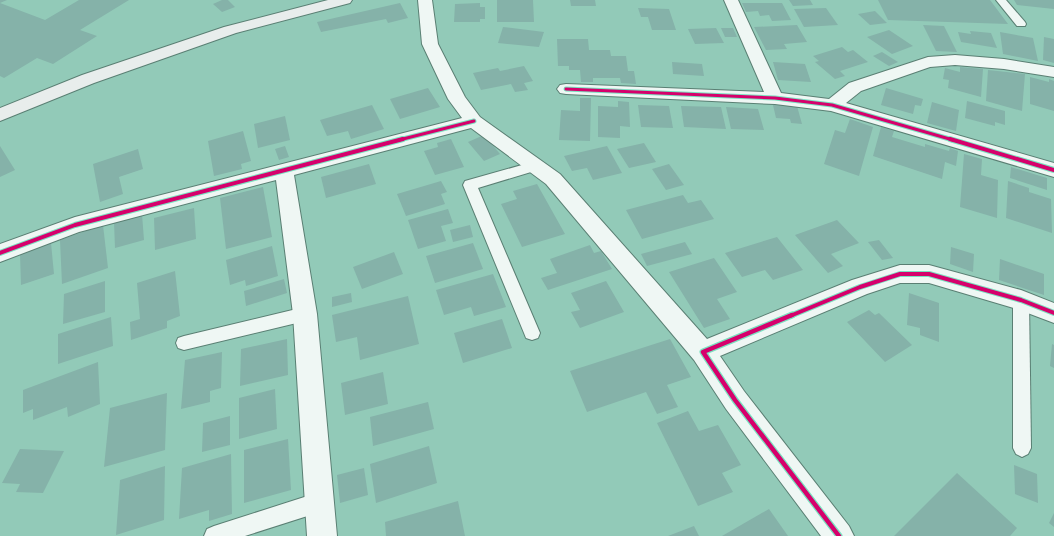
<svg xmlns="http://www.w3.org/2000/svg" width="1054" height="536" font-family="'Roboto Condensed',sans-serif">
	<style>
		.building { fill: #85b2a9 }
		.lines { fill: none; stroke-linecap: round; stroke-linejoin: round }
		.lane-casing { stroke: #5a7f73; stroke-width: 2 }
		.street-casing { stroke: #5a7f73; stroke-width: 2 }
		.secondary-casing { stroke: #5a7f73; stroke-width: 2 }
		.lane { fill: #eff7f4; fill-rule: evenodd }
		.street { fill: #eff7f4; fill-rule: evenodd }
		.secondary { fill: #e8edec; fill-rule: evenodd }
		.cycleway-far2-casing { stroke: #7be1c0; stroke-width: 5 }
		.cycleway-far1-casing { stroke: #7be1c0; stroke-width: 6 }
		.cycleway-casing { stroke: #7be1c0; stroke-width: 7 }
		.cycleway-far2 { stroke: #d6006c; stroke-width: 3 }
		.cycleway-far1 { stroke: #d6006c; stroke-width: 4 }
		.cycleway { stroke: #d6006c; stroke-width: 4.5 }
	</style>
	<rect width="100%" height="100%" fill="#92cab8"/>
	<g class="building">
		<polygon points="0,0 7,0 0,3 45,20 79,0 129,0 80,30 97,36 53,64 37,58 4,78 0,76"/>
		<polygon points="222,0 228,0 235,7 222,12 213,4"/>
		<polygon points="497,0 533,0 534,22 497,22"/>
		<polygon points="570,0 595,0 596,6 571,6"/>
		<polygon points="789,0 810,0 813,5 793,6"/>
		<polygon points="878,0 990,0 1008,24 888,20"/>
		<polygon points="1014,0 1054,0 1054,9 1017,5"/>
		<polygon points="400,3 408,18 388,23 386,19 321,32 317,22"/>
		<polygon points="480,3 480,7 485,7 485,19 480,19 480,22 454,22 455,4"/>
		<polygon points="742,3 782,3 791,20 772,21 769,15 760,16 758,11 746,12"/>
		<polygon points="638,8 669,9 676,30 652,30 648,17 641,17"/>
		<polygon points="826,8 838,25 804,27 794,9"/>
		<polygon points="875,11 887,23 870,25 858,14"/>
		<polygon points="797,25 807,42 784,44 787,49 766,50 754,27"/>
		<polygon points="923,25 944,26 957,52 936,51"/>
		<polygon points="503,27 544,32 539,47 498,43"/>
		<polygon points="716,28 724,43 695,44 688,29"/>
		<polygon points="721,28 733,28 737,37 725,37"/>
		<polygon points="889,30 913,46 892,54 867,37"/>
		<polygon points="970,31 991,33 997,48 961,42 958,32 971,34"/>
		<polygon points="1000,32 1033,38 1038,61 1003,54"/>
		<polygon points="1044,37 1054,39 1054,63 1043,60"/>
		<polygon points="557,39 588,39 589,50 610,50 611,56 626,56 628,71 634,71 636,84 621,83 620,78 593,78 593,82 581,82 580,70 569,70 569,66 558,66"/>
		<polygon points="842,47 848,52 853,50 868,62 840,71 845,76 835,79 815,62 819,61 813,56"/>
		<polygon points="882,52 898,62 889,66 873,56"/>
		<polygon points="672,62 702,64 704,76 673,74"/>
		<polygon points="773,62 805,64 811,82 778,80"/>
		<polygon points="524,66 533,81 524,83 528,90 515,92 511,84 481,90 473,73 498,68 500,71"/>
		<polygon points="960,67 983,69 981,97 948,88 949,80 943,79 945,68 960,72"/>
		<polygon points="988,70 1025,74 1022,111 986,101"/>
		<polygon points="1030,77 1049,82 1049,79 1054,81 1054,111 1030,104"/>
		<polygon points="428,88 440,107 400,119 390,99"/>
		<polygon points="886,88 923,99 921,106 915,105 913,114 881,105"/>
		<polygon points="580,98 591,98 590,141 559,140 561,110 580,111"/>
		<polygon points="618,101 629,102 630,127 620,126 620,138 598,137 598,106 618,107"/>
		<polygon points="967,101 1005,111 1005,125 995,122 995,126 965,118"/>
		<polygon points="932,102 959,110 956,131 927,123"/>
		<polygon points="372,105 384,129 351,139 348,131 327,136 320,120"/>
		<polygon points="638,105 669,106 673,128 641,127"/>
		<polygon points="773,105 797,106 802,124 791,123 790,119 776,118"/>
		<polygon points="681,106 721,107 726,129 684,127"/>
		<polygon points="726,107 758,109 764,130 731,129"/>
		<polygon points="285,116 290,140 258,148 254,124"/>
		<polygon points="850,119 873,127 859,176 824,164 835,130 845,133"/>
		<polygon points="881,127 894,131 892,137 925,147 925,144 949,151 950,148 958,151 956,166 945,162 942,179 873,156"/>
		<polygon points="243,131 251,161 241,164 242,169 214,176 208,141"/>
		<polygon points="484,135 500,154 484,161 468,142"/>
		<polygon points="451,139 464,167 435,175 424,151 438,147 437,143"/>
		<polygon points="644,143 656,162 629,168 617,149"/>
		<polygon points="0,146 15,170 0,177"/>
		<polygon points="285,146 289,157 279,160 275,149"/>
		<polygon points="607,146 622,173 593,180 587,168 572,171 564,156"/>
		<polygon points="138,149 143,169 119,177 123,194 100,202 93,164"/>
		<polygon points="964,154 982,159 981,175 998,180 997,218 960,207"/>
		<polygon points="369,164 376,184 326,198 321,177"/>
		<polygon points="669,164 684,185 666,190 652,169"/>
		<polygon points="1011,167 1047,178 1047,190 1010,178"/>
		<polygon points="441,181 447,192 441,194 445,204 406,216 397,194"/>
		<polygon points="1008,181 1029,188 1029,192 1051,199 1052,233 1006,218"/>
		<polygon points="537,184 565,234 522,247 501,204 517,199 513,191"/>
		<polygon points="263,187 272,237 226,249 220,198"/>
		<polygon points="683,195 688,203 701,200 714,219 642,239 626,210"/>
		<polygon points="194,208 196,239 155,250 154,218"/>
		<polygon points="448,209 453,223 441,226 446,241 418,249 408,220"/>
		<polygon points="142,214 144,240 115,248 114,222"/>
		<polygon points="837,220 859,243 831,254 843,266 828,273 795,235"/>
		<polygon points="103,225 108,268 62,284 60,240"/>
		<polygon points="470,225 473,237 453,242 450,230"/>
		<polygon points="777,237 803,270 773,280 765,270 742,277 725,253"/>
		<polygon points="879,240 893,258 882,260 868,242"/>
		<polygon points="685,242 692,254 647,266 641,254"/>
		<polygon points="51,243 54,274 21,285 20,254"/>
		<polygon points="473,243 483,269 435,283 426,256"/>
		<polygon points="590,245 594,253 601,251 612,269 548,290 541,278 557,273 550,259"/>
		<polygon points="272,246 278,276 246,286 245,280 230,285 226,260"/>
		<polygon points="951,247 974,254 973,272 950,264"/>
		<polygon points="394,252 403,274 362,289 353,267"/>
		<polygon points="714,258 737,292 717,299 730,319 704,328 669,272"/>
		<polygon points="1000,259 1044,274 1044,295 999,280"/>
		<polygon points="175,271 180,316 167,321 167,328 131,340 130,322 140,319 137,283"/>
		<polygon points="493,274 506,307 474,316 471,307 444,315 436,290"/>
		<polygon points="284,279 287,293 246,306 244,291"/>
		<polygon points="105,281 105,312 63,324 64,294"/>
		<polygon points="606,281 624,312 580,328 571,312 580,310 571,293"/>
		<polygon points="351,293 352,302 332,307 332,297"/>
		<polygon points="909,293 939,303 939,342 920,335 920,328 907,325"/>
		<polygon points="408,296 419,344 360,360 357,337 336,342 332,315"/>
		<polygon points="869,310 875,315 879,313 912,345 885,362 847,322"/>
		<polygon points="111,317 113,346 58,364 58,334"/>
		<polygon points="502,319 512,348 463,363 454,333"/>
		<polygon points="287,339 288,375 240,386 241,349"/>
		<polygon points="670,339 691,377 667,385 678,407 657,414 646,392 587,412 570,371"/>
		<polygon points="1052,344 1054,345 1054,368 1050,366"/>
		<polygon points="222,352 221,388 210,391 210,402 181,409 185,360"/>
		<polygon points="98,362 100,404 68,417 67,407 33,420 33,409 23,413 23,390"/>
		<polygon points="383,372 388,404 345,415 341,383"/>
		<polygon points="275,389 277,429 239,439 239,398"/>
		<polygon points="167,393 165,450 104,467 110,408"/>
		<polygon points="428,402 434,429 373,446 370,417"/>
		<polygon points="688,411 699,431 718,425 741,465 722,473 733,492 698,506 657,423"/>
		<polygon points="230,416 230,445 202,452 203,423"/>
		<polygon points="288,439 291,490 244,503 244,450"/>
		<polygon points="429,446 437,483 376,503 370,464"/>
		<polygon points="20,449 64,451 43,493 16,492 20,484 2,483"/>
		<polygon points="231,454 232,514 209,521 209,510 179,519 182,468"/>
		<polygon points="1014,465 1037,474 1038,503 1015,494"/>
		<polygon points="165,466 164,520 116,535 120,480"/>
		<polygon points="364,468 368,495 340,503 337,475"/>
		<polygon points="957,473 1017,528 1010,536 894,536"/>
		<polygon points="458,501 465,536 386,536 385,522"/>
		<polygon points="769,509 788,536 722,536"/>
		<polygon points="1054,513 1054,527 1049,523"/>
		<polygon points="694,526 699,536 668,536"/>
	</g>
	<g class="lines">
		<defs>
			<g id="lane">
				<polygon points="996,0 1006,0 1025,22 1026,24 1025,26 1017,26"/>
				<polygon points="536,161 541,163 543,166 541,169 478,188 540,333 538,338 532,340 526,338 524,333 463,185 465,181"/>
				<polygon points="1021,293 1027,295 1029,300 1031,448 1028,454 1022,457 1016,454 1013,448 1013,300 1015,295"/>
				<polygon points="305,307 311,309 313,314 311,319 305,321 184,350 178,348 176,343 178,338 184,336"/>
				<polygon points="320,492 327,495 330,502 327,509 320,512 245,536 204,536 207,529 214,526"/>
			</g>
			<g id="street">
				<polygon points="418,0 432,0 438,44 465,97 480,117 560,174 707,339 852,280 900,265 929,265 1021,290 1054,303 1054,323 1017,309 929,283 900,283 867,294 720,356 744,391 849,526 854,536 821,536 726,409 694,360 546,184 471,128 294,175 317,314 337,536 307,536 293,314 276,180 79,232 0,262 0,244 75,217 462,118 448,99 422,44"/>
				<polygon points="724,0 738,0 781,93 829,99 849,83 928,57 955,55 1004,59 1054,67 1054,77 1004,69 955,65 930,67 861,91 846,103 1054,163 1054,177 831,111 775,104 566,94 560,93 557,89 560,85 566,84 764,92"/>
			</g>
			<polygon id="secondary" points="328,0 352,0 350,3 236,33 94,83 0,121 0,108 82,75 224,27"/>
		</defs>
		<use href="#lane" class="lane-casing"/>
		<use href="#street" class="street-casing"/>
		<use href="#secondary" class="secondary-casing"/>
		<use href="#lane" class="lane"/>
		<use href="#street" class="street"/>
		<use href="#secondary" class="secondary"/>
		<defs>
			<g id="cycleway-far2">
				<polyline points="566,89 775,98 832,105 953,140"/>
				<polyline points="399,140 474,121"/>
			</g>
			<g id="cycleway-far1">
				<polyline points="950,139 1054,170"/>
				<polyline points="0,253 75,225 403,139"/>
				<polyline points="790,316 860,287 900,274 929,274 1021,300 1054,313"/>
			</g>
			<polyline id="cycleway" points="792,315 703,352 735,400 839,536"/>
		</defs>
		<use href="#cycleway-far2" class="cycleway-far2-casing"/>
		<use href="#cycleway-far1" class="cycleway-far1-casing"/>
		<use href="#cycleway" class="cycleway-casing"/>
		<use href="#cycleway-far2" class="cycleway-far2"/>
		<use href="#cycleway-far1" class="cycleway-far1"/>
		<use href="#cycleway" class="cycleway"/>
	</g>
</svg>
